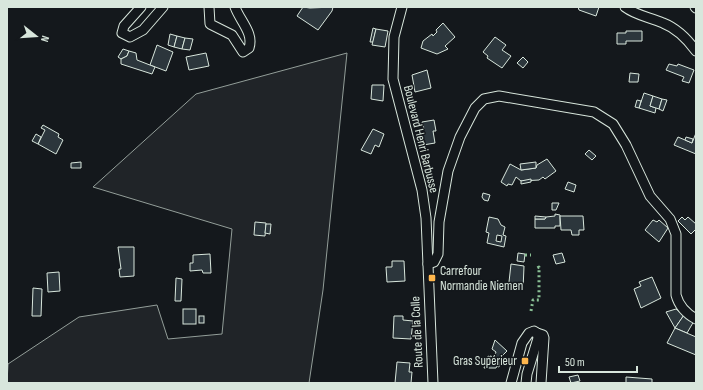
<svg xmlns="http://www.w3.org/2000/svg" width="703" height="390" font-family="'Sofia Sans Condensed',sans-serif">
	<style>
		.green { fill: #202428; stroke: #939e99 }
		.building { fill: #2c363c; stroke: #d8e6dc; fill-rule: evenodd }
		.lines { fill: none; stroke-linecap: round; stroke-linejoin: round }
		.minor-casing { stroke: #d8e6dc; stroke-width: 11 }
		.minor { stroke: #14181c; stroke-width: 9 }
		.hedge { stroke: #8ac095; stroke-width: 3; stroke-dasharray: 2 3; stroke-linecap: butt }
		.poi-dot { fill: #ffb74d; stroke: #14181c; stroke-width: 1.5 }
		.labels { text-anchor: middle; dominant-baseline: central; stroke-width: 3; stroke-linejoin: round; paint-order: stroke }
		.street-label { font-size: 13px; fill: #d8e6dc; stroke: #14181c }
		.poi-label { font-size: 13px; fill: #d8e6dc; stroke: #14181c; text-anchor: start }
	</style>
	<rect width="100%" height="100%" fill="#14181c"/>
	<polygon class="green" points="347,53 323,290 309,383 7,383 8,364 79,317 157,305 168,339 222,334 232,229 93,187 196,94"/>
	<g class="building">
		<polygon points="303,7 310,8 333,7 332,11 318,30 297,16"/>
		<polygon points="578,7 599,7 596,16 579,10"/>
		<polygon points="443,23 455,37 445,46 448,49 437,54 421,48 423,41 432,34 433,36 437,32 436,30"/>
		<polygon points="373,28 376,29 373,42 370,42"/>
		<polygon points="376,29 388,31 385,47 372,45"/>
		<polygon points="626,31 642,31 642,41 626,41 626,44 617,44 617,33 626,33"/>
		<polygon points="170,34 177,36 174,47 168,45"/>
		<polygon points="177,36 185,38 182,49 174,47"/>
		<polygon points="495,37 506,45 502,50 511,56 502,68 487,58 488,56 483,52"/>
		<polygon points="185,38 193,39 190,50 182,49"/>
		<polygon points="157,45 173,52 166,71 150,65"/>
		<polygon points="123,49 129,51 127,56 121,59 118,57"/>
		<polygon points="129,51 136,53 137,60 155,67 152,74 121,64 121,59 127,56"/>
		<polygon points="206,53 209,66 189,70 186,57"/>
		<polygon points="523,57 528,62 523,68 517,63"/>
		<polygon points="669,64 677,66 678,64 694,70 689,83 682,81 684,77 666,70"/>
		<polygon points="427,70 431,88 415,92 412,75"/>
		<polygon points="630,73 639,74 638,82 629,82"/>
		<polygon points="372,85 384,85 383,101 371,99"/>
		<polygon points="644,93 653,96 650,106 656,108 655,113 639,108"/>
		<polygon points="653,96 662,99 659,109 650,106"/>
		<polygon points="662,99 667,100 663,111 659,109"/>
		<polygon points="637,100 641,101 639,108 635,107"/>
		<polygon points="434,120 436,131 433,131 435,143 423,145 421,130 424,129 422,122"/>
		<polygon points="43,125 59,134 58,137 63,140 56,154 38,144 45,130 41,128"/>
		<polygon points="373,129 384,134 379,147 375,145 371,154 361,150"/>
		<polygon points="696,133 696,154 674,145 678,137 692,143"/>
		<polygon points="36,134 41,137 38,144 32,141"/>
		<polygon points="686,137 693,139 692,143 685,140"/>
		<polygon points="589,150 596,156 592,160 585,154"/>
		<polygon points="547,159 556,171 545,179 543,177 539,180 521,181 516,177 512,185 508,184 507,186 501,182 510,164 521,170 536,168 537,165"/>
		<polygon points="81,162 81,168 71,168 71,163"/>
		<polygon points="536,162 536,168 521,170 520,164"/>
		<polygon points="531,179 531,182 521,184 521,181"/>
		<polygon points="568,182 576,185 574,192 565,189"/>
		<polygon points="483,193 490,195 488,201 484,200 482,197"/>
		<polygon points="552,203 559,203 556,210 552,210"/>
		<polygon points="555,214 560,215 560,226 555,226 555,228 535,228 535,219 545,219 546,217 555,216"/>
		<polygon points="535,216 546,217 545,219 535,219"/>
		<polygon points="560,216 583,216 584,230 579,230 579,235 572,235 571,230 561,230"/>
		<path d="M489 217 498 219 501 225 505 227 503 235 506 236 504 247 487 243 489 233 486 232ZM497 235 502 236 501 242 496 241Z"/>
		<polygon points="682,217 685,220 688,217 696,224 696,229 691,234 678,221"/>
		<polygon points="653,220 657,222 659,220 668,228 659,242 645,230"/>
		<polygon points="255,222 266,223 265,236 254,235"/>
		<polygon points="266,224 271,224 270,234 265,233"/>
		<polygon points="118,247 134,247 134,276 120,277 119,269 121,269"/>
		<polygon points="518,253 525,254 524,262 517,261"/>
		<polygon points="562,253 565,262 556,264 553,255"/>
		<polygon points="210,254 211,273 203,273 202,270 190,271 190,263 193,263 193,255"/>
		<polygon points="392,261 404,261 405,281 387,282 386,267 392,267"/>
		<polygon points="511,264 524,266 523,290 511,288 511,283 509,282"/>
		<polygon points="59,272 60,291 48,292 47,273"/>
		<polygon points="652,277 661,298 641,308 634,289 641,286 639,282"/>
		<polygon points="176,278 182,279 181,301 175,301"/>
		<polygon points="33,288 42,289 41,316 32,316"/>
		<rect x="183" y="309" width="13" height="15"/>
		<polygon points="676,309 684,315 675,328 666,312"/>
		<polygon points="684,315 694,321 687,333 675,328"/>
		<rect x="199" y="316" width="5" height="7"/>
		<polygon points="394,316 403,316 403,320 413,321 411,339 393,338"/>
		<polygon points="675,328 696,337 696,355 667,343"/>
		<polygon points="495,340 507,351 501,357 499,367 488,363 490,356 494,357 496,352 492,349"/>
		<polygon points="488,356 490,357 488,363 497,366 496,368 484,368"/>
		<polygon points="397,362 410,363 409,372 412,372 411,383 395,383"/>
		<polygon points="578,375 580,381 571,383 569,377"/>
		<polygon points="626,377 652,379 652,383 626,383"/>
	</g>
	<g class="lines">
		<defs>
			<g id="minor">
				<polyline points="141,7 124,26 122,33 130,37 143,30 163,7"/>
				<path d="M209 7 210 24 232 35 243 52 249 48C254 33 240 21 235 7"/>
				<polyline points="402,7 394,37 393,79 422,190 426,218 433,383"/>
				<path d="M625 7C637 16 650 17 663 23 676 28 688 40 696 51"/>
				<polyline points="695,7 696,8"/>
				<path d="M428 264 434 262 438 254 439 222 448 171 460 137 475 108 484 99 499 96 594 112 613 124 626 145 650 196 670 219 676 234V295C679 306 685 313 696 319"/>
				<polyline points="537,333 543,335 544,338 541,383"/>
				<polyline points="511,383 522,343 529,333 534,331 537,333 538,338 527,374 526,383"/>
			</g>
		</defs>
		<use href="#minor" class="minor-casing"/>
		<use href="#minor" class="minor"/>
		<g class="hedge">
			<polyline points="525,255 531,255"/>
			<polyline points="531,311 533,300 539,300 539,267 537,268"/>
		</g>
	</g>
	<g class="poi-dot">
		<rect x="428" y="274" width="8" height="8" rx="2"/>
		<rect x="521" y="357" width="8" height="8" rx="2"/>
	</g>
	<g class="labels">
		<g class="street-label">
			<text transform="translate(421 139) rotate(76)">Boulevard Henri Barbusse</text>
			<text transform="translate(417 332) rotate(-93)">Route de la Colle</text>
		</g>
		<g class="poi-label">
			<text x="440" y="271">Carrefour<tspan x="440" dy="15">Normandie Niemen</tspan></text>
			<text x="517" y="361" text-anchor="end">Gras Supérieur</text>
		</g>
	</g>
	<rect width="703" height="390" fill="none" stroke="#d8e6dc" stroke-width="16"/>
	<g transform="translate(36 36) rotate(107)" stroke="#14181c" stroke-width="3" paint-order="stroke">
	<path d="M0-3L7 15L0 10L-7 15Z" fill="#d8e6dc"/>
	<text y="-6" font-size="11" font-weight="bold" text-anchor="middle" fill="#d8e6dc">N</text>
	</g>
	<path d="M559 366v6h78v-6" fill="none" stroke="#d8e6dc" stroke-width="2"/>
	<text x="565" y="366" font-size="12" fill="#d8e6dc" stroke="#14181c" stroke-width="3" paint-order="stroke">50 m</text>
</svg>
